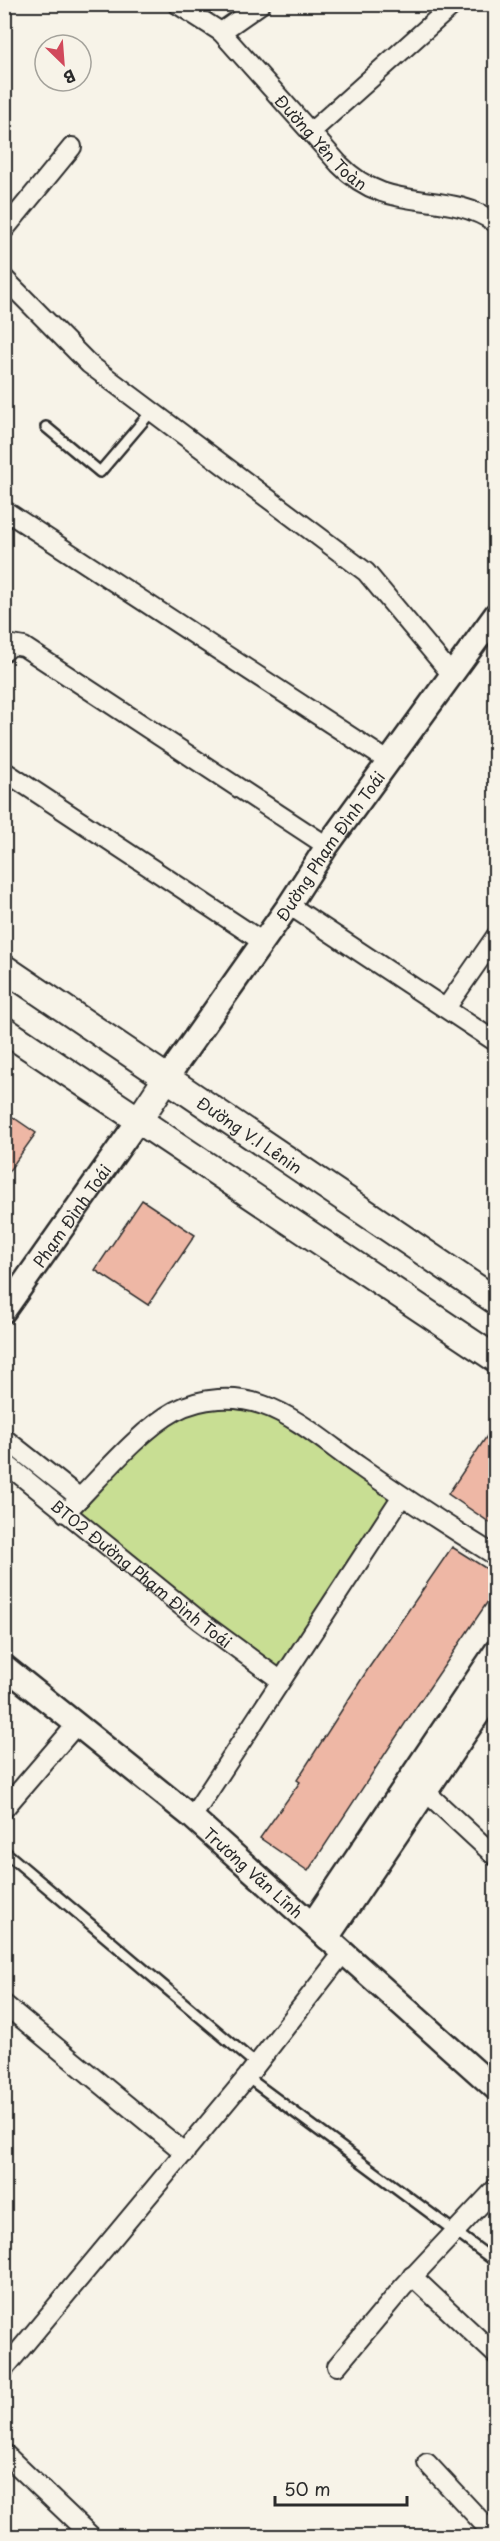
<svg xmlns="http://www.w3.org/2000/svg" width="500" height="2541" font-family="'Playpen Sans',sans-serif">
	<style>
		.green { fill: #c8de93; stroke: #7a845f; stroke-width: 1.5 }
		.building { fill: #eeb7a5; stroke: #2b2b2b; stroke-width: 1.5 }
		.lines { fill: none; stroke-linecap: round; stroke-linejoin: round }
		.service-casing { stroke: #2b2b2b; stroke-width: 14 }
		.minor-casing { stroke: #2b2b2b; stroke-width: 22 }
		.tertiary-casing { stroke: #2b2b2b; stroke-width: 27 }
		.secondary-casing { stroke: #2b2b2b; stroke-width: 30 }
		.service { stroke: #f7f3e8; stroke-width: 9 }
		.minor { stroke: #f7f3e8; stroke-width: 18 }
		.tertiary { stroke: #f7f3e8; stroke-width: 22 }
		.secondary { stroke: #f7f3e8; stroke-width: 26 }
		.labels { text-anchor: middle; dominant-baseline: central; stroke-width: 6; stroke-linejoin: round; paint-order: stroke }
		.street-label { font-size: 16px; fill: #2b2b2b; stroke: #f7f3e8 }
	</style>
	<rect width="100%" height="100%" fill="#f7f3e8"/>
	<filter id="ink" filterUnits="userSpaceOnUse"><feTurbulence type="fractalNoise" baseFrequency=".0167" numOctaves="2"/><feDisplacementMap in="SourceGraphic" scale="12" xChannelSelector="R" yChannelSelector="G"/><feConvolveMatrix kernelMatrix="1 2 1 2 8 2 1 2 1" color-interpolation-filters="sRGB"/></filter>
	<g filter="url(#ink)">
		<polygon class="green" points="251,1401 402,1496 280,1680 65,1513 164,1418"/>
		<g class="building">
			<polygon points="4,1111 36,1133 4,1178"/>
			<polygon points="142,1200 195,1235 148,1305 95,1270"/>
			<polygon points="495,1424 495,1526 448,1494"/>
			<polygon points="452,1547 495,1574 495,1591 406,1722 308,1871 260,1838 300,1782 297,1780 368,1669"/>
		</g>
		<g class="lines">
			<defs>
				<g id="service">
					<polyline points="46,427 100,472 151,412"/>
					<polyline points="4,1851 257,2065"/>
					<polyline points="247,2077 496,2262"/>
				</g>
				<g id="minor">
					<path id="s1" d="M177 4 221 32 339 164C390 217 443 187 496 223"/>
					<polyline points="221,32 261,4"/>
					<polyline points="312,131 454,4"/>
					<polyline points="4,230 72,147"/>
					<polyline points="4,278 89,364 366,572 452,675"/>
					<polyline points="4,510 388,761"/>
					<polyline points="4,652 12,645 24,647 327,846"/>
					<polyline points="4,771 263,942"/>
					<polyline points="289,905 496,1042"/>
					<polyline points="446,1008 496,936"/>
					<polyline points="4,1438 80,1498"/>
					<path id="s2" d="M4 1462 200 1621 280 1680"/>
					<path d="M65 1513C96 1483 138 1431 175 1411 201 1397 235 1395 263 1405 296 1416 330 1446 359 1466 403 1497 449 1527 496 1556"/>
					<polyline points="426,1792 496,1857"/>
					<polyline points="4,1809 76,1725"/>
					<polyline points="192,1817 402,1496"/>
					<polyline points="4,2004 185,2153"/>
					<polyline points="412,2276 496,2355"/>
					<polyline points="337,2366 403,2287 496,2188"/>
					<polyline points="4,2369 247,2077 343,1953"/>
					<polyline points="4,2453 91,2536"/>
					<polyline points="427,2463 495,2536"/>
				</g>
				<g id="tertiary">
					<path id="s3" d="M166 1079 289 905 327 846 496 614"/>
					<path id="s4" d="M4 1311 138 1121"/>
					<path id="s5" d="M4 1666 192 1817 496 2089"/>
					<polyline points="312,1924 496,1651"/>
					<polyline points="327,1938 496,1688"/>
				</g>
				<g id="secondary">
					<path id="s6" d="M4 968 496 1301"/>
					<polyline points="4,1030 496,1359"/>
					<polyline points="138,1121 166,1079"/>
				</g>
			</defs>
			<use href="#service" class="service-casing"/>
			<use href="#minor" class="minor-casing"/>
			<use href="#tertiary" class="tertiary-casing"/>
			<use href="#secondary" class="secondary-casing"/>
			<use href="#service" class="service"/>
			<use href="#minor" class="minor"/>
			<use href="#tertiary" class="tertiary"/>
			<use href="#secondary" class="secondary"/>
		</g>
	</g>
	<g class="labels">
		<g class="street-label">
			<text stroke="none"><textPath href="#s1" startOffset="201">Đường Yên Toàn</textPath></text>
			<text stroke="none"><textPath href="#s3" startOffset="285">Đường Phạm Đình Toái</textPath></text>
			<text stroke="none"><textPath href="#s6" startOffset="297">Đường V.I Lênin</textPath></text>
			<text stroke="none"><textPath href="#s4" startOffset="117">Phạm Đình Toái</textPath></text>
			<text stroke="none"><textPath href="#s2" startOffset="177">BT02 Đường Phạm Đình Toái</textPath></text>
			<text stroke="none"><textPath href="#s5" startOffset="324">Trương Văn Lĩnh</textPath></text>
		</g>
	</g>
	<rect width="500" height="2541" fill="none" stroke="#f7f3e8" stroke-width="24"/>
	<rect x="12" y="12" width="476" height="2517" fill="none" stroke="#2b2b2b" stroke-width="2" filter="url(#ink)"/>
	<g transform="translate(63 63) rotate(155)"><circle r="28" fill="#f7f3e8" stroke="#a5a39c" stroke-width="1.5"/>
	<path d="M0-4.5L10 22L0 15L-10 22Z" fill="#d1495b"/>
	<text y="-9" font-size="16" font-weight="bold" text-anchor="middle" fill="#2b2b2b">B</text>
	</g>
	<path d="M275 2496v9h132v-9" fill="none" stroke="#2b2b2b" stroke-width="3"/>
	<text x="284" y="2496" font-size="18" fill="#2b2b2b" stroke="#f7f3e8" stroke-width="4.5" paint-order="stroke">50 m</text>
</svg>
